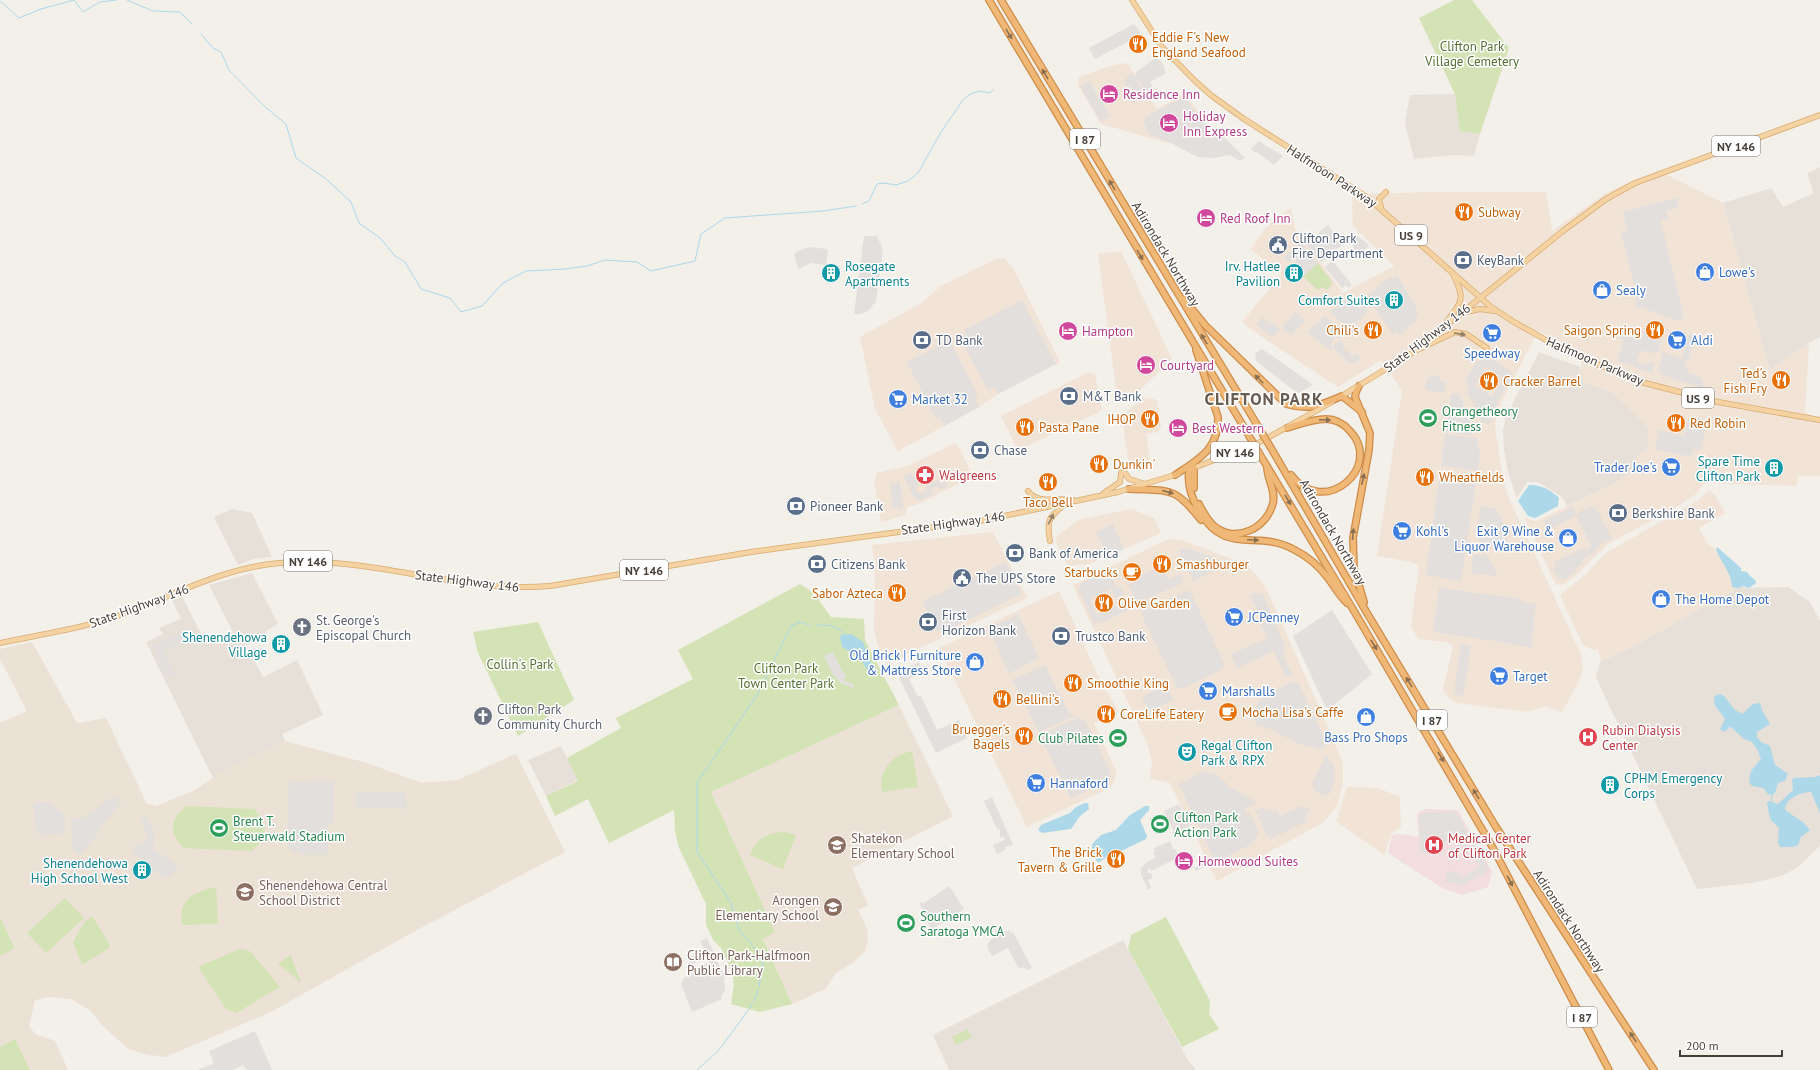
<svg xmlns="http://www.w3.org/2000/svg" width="1820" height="1070" font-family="'PT Sans',sans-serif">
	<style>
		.residential { fill: #e6e0d8 }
		.commercial { fill: #f2e3d7 }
		.education { fill: #ebe1d4 }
		.medical { fill: #f2dede }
		.green { fill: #d4e3b6 }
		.parking { fill: #e2dfdd; fill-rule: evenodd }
		.water { fill: #acd8e9 }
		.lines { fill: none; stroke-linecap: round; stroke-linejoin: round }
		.stream { stroke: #acd8e9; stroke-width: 1 }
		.primary-casing { stroke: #d8ac72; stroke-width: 6 }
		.highway-casing { stroke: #ce8c48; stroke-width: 8 }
		.primary { stroke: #f4d2a1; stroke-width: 4.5 }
		.highway { stroke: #f0b877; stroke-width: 5.5 }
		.highway-bridge-casing { stroke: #ce8c48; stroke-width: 8; stroke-linecap: butt }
		.highway-bridge { stroke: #f0b877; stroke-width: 5.5 }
		.oneway { fill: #8a6f51 }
		.oneway2 { fill: #948167 }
		.labels { text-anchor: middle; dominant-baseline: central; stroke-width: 3; stroke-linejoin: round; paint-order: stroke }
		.shield { fill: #fff; stroke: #7e7974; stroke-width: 1 }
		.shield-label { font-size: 12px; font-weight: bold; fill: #463f38 }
		.food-label { font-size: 13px; fill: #c56008; stroke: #fff; text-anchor: start }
		.park-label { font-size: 13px; fill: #527231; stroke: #fff }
		.hotel-label { font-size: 13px; fill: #b23c85; stroke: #fff; text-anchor: start }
		.street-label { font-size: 13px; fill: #463f38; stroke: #fff }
		.service-label { font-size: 13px; fill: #4e5e75; stroke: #fff; text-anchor: start }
		.culture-label { font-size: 13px; fill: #0d838f; stroke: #fff; text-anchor: end }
		.shop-label { font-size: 13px; fill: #366cbe; stroke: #fff; text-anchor: start }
		.leisure-label { font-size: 13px; fill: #27864d; stroke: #fff; text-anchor: start }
		.health-label { font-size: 13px; fill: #be3a42; stroke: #fff; text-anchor: start }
		.worship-label { font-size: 13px; fill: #5b616d; stroke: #fff; text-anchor: start }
		.education-label { font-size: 13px; fill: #785e54; stroke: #fff; text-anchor: start }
		.district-label { font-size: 17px; font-weight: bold; letter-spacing: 1px; fill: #685b50; stroke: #fff }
	</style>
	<rect width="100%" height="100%" fill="#f3efe9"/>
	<g class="residential">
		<polygon points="1455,94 1460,131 1480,134 1474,156 1452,155 1414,159 1405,123 1410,95"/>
		<polygon points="1820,167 1820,337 1809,343 1770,370 1723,203 1771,188 1783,207 1814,193 1807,174"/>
		<polygon points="1539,352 1580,367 1577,379 1613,393 1648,427 1648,448 1637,456 1635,468 1619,481 1567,506 1562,497 1538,482 1527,482 1517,498 1508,473 1504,449 1503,431 1506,416"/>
		<polygon points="232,509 252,513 272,557 253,559 238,565 214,517"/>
		<polygon points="252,573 278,624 266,631 267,634 246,645 263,677 297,660 323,715 282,734 285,741 226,769 213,778 146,642 163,634 159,628 181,619 172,600 182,596 206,644 233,632 209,585"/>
		<polygon points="1740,586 1749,588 1788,587 1810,602 1820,621 1820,846 1797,868 1781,876 1752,883 1697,889 1597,680 1596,674 1601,661 1632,647 1735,590 1734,588"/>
		<polygon points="561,746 578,780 546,796 528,760"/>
		<polygon points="1123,940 1188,1060 1196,1070 949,1070 933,1035"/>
	</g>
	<g class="commercial">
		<polygon points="1127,63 1157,109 1183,95 1188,98 1206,123 1168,143 1101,124 1078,85 1079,77 1110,66"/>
		<polygon points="1659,171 1723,203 1770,370 1809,343 1805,413 1820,418 1820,476 1798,476 1797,486 1713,483 1709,470 1706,481 1695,495 1673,509 1608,544 1574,577 1564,584 1556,585 1524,517 1534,521 1539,520 1619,481 1635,468 1637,456 1648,448 1648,427 1613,393 1577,379 1585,353 1538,331 1499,407 1495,425 1496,434 1503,478 1508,496 1581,655 1583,667 1580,679 1562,712 1545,706 1527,712 1457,703 1448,697 1443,690 1453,646 1446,642 1418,639 1411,626 1419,566 1412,562 1377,556 1402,391 1381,360 1338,387 1266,340 1242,322 1281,275 1251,249 1263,231 1275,219 1291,208 1295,228 1323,261 1321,263 1343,293 1394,266 1353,226 1352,197 1366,194 1432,192 1546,192 1552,231 1606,193"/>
		<polygon points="1121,251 1172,359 1140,390 1130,396 1120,399 1117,395 1098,254"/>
		<polygon points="1004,258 1013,268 1060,362 998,394 979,407 898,451 875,409 860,337 923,302 941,286 996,259"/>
		<polygon points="1089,372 1095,374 1102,409 1099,412 1018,450 1001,416"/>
		<polygon points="1152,398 1157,401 1161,426 1158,432 1146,434 1150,460 1149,464 1145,468 1130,470 1122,419 1125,413 1131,408 1144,399"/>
		<polygon points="955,443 960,449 972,474 971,477 921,503 907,507 906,515 881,522 874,482 877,473 908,466"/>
		<polygon points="1709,491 1715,495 1725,513 1699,528 1707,543 1717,551 1732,578 1732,587 1736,589 1632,647 1601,661 1598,650 1593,650 1583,645 1560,595 1587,573 1606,553 1697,501"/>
		<polygon points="1132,509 1154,518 1161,533 1089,564 1068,566 1056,542 1057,536 1078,520"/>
		<polygon points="993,532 1027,598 886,664 877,643 874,630 875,567 872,545"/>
		<polygon points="1168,539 1181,540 1243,563 1256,574 1267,590 1334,741 1343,763 1343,784 1337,806 1324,822 1217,881 1170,783 1150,779 1152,763 1148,745 1073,585"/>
		<polygon points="1059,591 1100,680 1119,712 1094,723 1116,771 1116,776 1111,787 1027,827 939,648"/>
		<polygon points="1347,787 1378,788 1400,797 1401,827 1391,834 1384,855 1336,821"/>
	</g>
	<g class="education">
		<polygon points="32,642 77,723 106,718 147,804 156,806 193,791 226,769 285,741 367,763 422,783 457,780 516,754 565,852 415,931 269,1013 165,1057 144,1054 127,1048 103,1026 90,1010 71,999 51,997 35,1000 29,1027 37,1035 55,1041 68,1070 0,1070 0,723 27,711 0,659 0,649"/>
		<polygon points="899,705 953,816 852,868 868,905 858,910 867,929 868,940 865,951 853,963 836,973 825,989 792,1004 763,938 775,932 711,792"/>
	</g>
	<polygon class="medical" points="1425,809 1458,810 1492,872 1488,887 1462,895 1442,888 1388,853 1392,835 1400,834 1419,837 1417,813"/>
	<g class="green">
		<polygon points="1454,0 1472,0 1509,48 1480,134 1460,131 1455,94 1419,18"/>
		<polygon points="1318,263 1333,283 1327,290 1322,287 1317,290 1303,276"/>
		<polygon points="800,584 814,593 831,617 864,619 865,640 899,705 711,792 775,932 763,939 792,1004 760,1012 731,1004 734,985 732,971 721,948 713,940 706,925 706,904 679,848 675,831 674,810 609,843 588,799 555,816 546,796 578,781 567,758 621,728 616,718 693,679 678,650"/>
		<polygon points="538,622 574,700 518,736 478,653 473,632"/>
		<path d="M912 751 918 787 882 792C878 770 892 755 912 751Z"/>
		<path d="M185 806 255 809C256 814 258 813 261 817 269 828 263 843 253 849V851L183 848V846C169 836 170 817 185 808Z"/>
		<polygon points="1163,813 1170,828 1157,834 1150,819"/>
		<path d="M785 832 796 835 783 869 750 855C756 837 769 833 785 832Z"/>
		<path d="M216 887 218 921 216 924 182 925C178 899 193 892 216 887Z"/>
		<polygon points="65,898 84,918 46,953 27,933"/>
		<polygon points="92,916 110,945 108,949 82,965 73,942 84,923"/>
		<polygon points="0,917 14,947 13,949 0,956"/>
		<polygon points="1166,917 1210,1001 1209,1014 1219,1029 1182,1047 1128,949 1131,935"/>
		<polygon points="240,949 250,951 280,987 236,1013 226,1009 198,967"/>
		<polygon points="291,955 299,978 301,979 300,982 297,980 297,979 278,964"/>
		<polygon points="968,1029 972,1037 956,1045 952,1037"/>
		<polygon points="15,1039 30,1070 0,1070 0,1047"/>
	</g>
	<g class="parking">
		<polygon points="1134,24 1141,33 1131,40 1095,59 1089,48"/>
		<polygon points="1155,58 1160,60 1163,64 1166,73 1150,82 1154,90 1147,94 1135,75 1136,72"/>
		<polygon points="1132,72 1147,98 1141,102 1138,98 1135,99 1131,92 1133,90 1130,86 1127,87 1124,81"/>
		<polygon points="1089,81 1110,116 1101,122 1080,86"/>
		<polygon points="1184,97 1201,120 1209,128 1207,130 1215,134 1219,132 1245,158 1240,161 1230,155 1214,158 1198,157 1169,142 1150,135 1143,121 1146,119 1145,117"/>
		<polygon points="1259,141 1265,145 1265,148 1266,146 1283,156 1274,165 1258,153 1259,151 1255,153 1251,149"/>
		<polygon points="1677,198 1679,207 1666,211 1668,219 1661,221 1684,319 1681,318 1680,321 1636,306 1637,295 1621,232 1627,230 1623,212"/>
		<polygon points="1328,225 1343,244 1321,262 1307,245 1320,235 1318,233"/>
		<polygon points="1354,233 1369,245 1359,257 1351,250 1354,246 1347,240"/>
		<polygon points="864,236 877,236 883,250 876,301 868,311 861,314 854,314"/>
		<polygon points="1298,243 1300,245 1303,244 1318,263 1303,276 1292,266 1297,262 1293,259 1288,262 1284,258"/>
		<polygon points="809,247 827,249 828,252 826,265 811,263 799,269 794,256 796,252"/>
		<polygon points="1333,261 1352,285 1348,288 1346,285 1342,288 1325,267"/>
		<polygon points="1397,276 1414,303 1418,315 1414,319 1416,321 1399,335 1397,331 1393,334 1367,296 1386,280"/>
		<polygon points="1352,295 1368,307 1366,309 1368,310 1352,329 1331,314 1332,312 1330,311"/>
		<polygon points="1022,300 1056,364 998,394 994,387 988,390 960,339 966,334 964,330"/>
		<polygon points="1295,311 1306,321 1291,335 1282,328"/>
		<polygon points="1325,316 1340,328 1335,335 1337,336 1340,332 1343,334 1340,339 1336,337 1330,345 1333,348 1331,350 1307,332"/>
		<polygon points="1263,317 1280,329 1273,337 1256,325"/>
		<polygon points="1622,324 1663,337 1658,352 1653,351 1652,354 1641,350 1637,362 1648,365 1650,362 1655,364 1652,373 1617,361 1624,340 1618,338"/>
		<polygon points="1689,333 1695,336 1688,361 1685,360 1686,367 1689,369 1687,375 1684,375 1688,376 1689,373 1702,378 1701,380 1703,383 1702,388 1660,374 1661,371 1658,370 1661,360 1664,360 1661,359 1663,352 1682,359"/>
		<polygon points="949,340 978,395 974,398 979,407 944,426 939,417 936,419 907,362"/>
		<polygon points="1341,340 1344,345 1342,346 1347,352 1348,351 1351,354 1351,356 1357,354 1361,358 1358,361 1354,363 1347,362 1333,347 1336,343"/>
		<polygon points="1262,349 1311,383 1312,386 1298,393 1292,389 1256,361 1255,353"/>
		<path d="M1490 358 1511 371 1510 373 1513 375 1498 401 1493 419H1491L1492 422 1487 425 1485 422 1482 423 1467 391 1470 389 1467 384 1465 382 1478 359 1481 361 1489 360ZM1486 367 1503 378 1492 397 1475 386Z"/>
		<polygon points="1431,375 1437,376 1440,378 1440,381 1446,382 1444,393 1425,390 1427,379"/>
		<polygon points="1451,393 1459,394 1467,412 1467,417 1473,429 1472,435 1446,432"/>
		<polygon points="1691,417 1703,419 1702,424 1706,424 1702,450 1693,449 1692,457 1655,449 1658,430 1685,436 1687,420 1690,420"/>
		<polygon points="1445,434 1477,438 1480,455 1478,471 1441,466"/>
		<polygon points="911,472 919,486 915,488 919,494 927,491 925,487 938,480 940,484 945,482 947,486 940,490 937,486 930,489 933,494 920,501 918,498 915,499 903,476"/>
		<polygon points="1439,478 1476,483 1461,581 1426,575"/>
		<polygon points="899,480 904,506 900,510 893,507 890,483 895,485"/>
		<polygon points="1483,506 1496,509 1508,533 1505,535 1508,541 1492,548 1490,542 1482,545 1477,536 1480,508 1482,508"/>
		<polygon points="1590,506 1596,508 1612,539 1595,548 1597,550 1595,553 1581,560 1584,564 1582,564 1575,570 1576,573 1562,580 1561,577 1558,578 1553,568 1556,566 1554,562 1581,549 1584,548 1586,551 1592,546 1576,516 1548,530 1543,521 1573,507 1576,514"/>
		<polygon points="1113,524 1124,549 1107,557 1096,532"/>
		<polygon points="1186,548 1216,558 1219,565 1216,566 1217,569 1193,581 1179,551"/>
		<polygon points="1476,554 1488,556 1497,574 1496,576 1473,574 1471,570 1473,556"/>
		<polygon points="1006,562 1022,594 945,631 942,633 941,630 937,632 923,601"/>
		<polygon points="1154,569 1163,570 1168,580 1181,574 1184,581 1183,583 1137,603 1128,584 1136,581 1135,578"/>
		<polygon points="1109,570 1110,573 1113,572 1115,577 1113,579 1117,587 1120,586 1124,594 1115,598 1111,589 1090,599 1097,615 1127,601 1130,609 1099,624 1097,622 1094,623 1078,589 1081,587 1079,584"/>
		<polygon points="1439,588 1515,598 1525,601 1525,602 1536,604 1531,648 1502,642 1433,632"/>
		<polygon points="1188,590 1192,595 1225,665 1222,667 1223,669 1181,689 1180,686 1177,688 1143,618 1142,612"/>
		<polygon points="1257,592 1258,594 1262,592 1285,647 1283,648 1286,654 1283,656 1292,674 1286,677 1273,651 1237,668 1230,655 1267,638 1261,625 1264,623 1250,595"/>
		<polygon points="1332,610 1372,674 1334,705 1326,708 1293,636"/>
		<polygon points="1018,614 1039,658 1009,673 989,629"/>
		<polygon points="186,630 190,638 164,650 175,675 167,679 152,646"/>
		<polygon points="1461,644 1471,646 1463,697 1454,693"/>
		<polygon points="833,652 842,671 847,676 843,680 854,685 853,688 841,683 833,675 824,656"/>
		<polygon points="919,662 923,672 909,679 918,697 921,696 937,730 959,720 967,738 936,753 897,673"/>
		<polygon points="1045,665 1067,710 1075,716 1039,732 1012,680"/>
		<polygon points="1294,681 1296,683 1298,682 1323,735 1326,745 1320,750 1297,743 1270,729 1257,726 1252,714 1262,697"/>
		<polygon points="1166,685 1173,700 1149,711 1142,697"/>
		<polygon points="1078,717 1086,721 1110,771 1109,781 1071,799 1040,735"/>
		<polygon points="1326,755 1334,765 1335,778 1329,795 1325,794 1324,796 1313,790 1314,788 1311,786"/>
		<polygon points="1204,771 1217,775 1233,789 1255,801 1256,803 1245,809 1247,813 1249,812 1259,832 1253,841 1254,843 1196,871 1194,868 1214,859 1179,784"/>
		<polygon points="334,781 334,823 328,823 328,853 327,855 300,855 300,852 295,852 287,846 289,782"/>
		<polygon points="356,792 404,792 407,799 407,810 403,808 356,808"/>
		<polygon points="115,797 122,801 99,829 99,832 79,856 73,850 71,820 74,818 83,818 95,811 108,799"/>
		<polygon points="992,797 1013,845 1005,847 1006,849 997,854 993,845 1005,840 1004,837 1000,837 1000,829 997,829 984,801"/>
		<polygon points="33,802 48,802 64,814 65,833 42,835 36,832"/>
		<polygon points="1179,804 1190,827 1175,834 1164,811"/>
		<polygon points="1302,806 1304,808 1307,806 1310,812 1307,813 1305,818 1307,821 1271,839 1270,836 1268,837 1255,811 1264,807 1266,810 1269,809 1274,812 1277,811 1280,816"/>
		<polygon points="1425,812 1455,812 1456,815 1459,816 1489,870 1462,885 1445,881 1447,873 1449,874 1450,871 1460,874 1459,877 1461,877 1476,870 1479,866 1479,863 1477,863 1472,854 1475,852 1470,843 1466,844 1460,834 1440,845 1441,855 1420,852 1419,815"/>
		<polygon points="141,816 148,819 149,824 151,824 152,826 155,839 152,847 178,867 167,878 164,876 163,878 132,851 138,843 143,845 147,836"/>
		<polygon points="1170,841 1173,849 1175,849 1178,854 1176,855 1177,858 1151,871 1150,868 1148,869 1148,873 1151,873 1153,878 1148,880 1151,888 1148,890 1141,874 1141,868 1147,862 1156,858 1153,852 1155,851 1154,848"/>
		<polygon points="949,886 964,909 931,930 919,902 924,903"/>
		<polygon points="1009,930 1010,933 1013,932 1032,968 1026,970 1024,967 1019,969 1008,948 992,956 987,946 990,940"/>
		<polygon points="707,938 725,978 724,979 725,991 721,996 722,999 692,1012 681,984 684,978 695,972 694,969 710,962 707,958 692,964 691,962 691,957 705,951 700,941"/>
		<polygon points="255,1031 272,1070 246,1070 243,1065 233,1070 198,1070 214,1063 209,1051"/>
	</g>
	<g class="water">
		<path d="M1529 485C1539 484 1552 490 1559 498L1558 506 1535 518 1528 516 1518 501Z"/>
		<path d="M1717 547 1741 568V571L1747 572 1749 575 1755 580 1756 583 1749 588 1743 586 1738 588 1732 587C1731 571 1721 563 1716 549Z"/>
		<polygon points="851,634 863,642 873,668 867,670 859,656 842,647 840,637 841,635"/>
		<path d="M1720 694 1724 696 1735 710 1742 714 1753 704 1759 703 1761 705V708L1770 724 1757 732V737L1761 742 1770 746 1775 765 1788 774 1785 781 1778 783 1775 793 1772 795 1768 794 1763 788 1752 786 1749 782 1751 771 1761 759 1757 749 1752 742 1744 739 1732 728 1729 727 1725 732 1720 729 1725 719C1721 711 1711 706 1715 696Z"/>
		<path d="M1820 775V813L1811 792C1801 792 1785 798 1785 810L1804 823 1810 830 1801 837 1798 845 1792 847H1780L1778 843 1779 828 1770 819 1767 803 1769 801 1778 804 1793 790 1792 780 1794 778 1816 777Z"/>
		<polygon points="1085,803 1088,803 1089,809 1080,816 1071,829 1042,833 1038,830 1041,825 1070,813 1076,807"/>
		<polygon points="1145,806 1149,806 1149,810 1140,820 1147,836 1146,839 1109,857 1108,856 1098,863 1092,853 1092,845 1094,842 1101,835 1116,830 1130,815"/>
	</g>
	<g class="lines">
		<g class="stream">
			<polyline points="127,0 153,11 180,12 192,24"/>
			<polyline points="0,1 19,18 41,9 74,0 83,12 100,2 116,0"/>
			<polyline points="201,34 213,48 221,52 229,70 264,106 286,124 296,158 326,179 351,202 359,223 380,238 395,256 405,262 421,289 450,298 461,312 482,306 503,283 526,271 565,269 587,266 605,260 637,262 651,271 695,261 701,234 725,218 823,211 856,206"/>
			<polyline points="862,204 869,201 877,184 884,183 896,185 908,181 918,173 941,132 963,100 970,94 979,91 990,93 993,90"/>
			<path d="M817 625C827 625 838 625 844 634"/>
			<polyline points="1771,802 1772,795"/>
			<polyline points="759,987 763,964 753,946 739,930 731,903 697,852 697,783 757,695 791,626 800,622 809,625"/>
			<polyline points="754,1002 758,990"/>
			<polyline points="697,1070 719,1050 752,1005"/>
		</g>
		<defs>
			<g id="primary">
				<polyline points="1132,0 1162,47 1194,80 1212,96 1244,119 1368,198 1491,307 1514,322 1569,353 1641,382 1718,402 1820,420"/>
				<polyline points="1381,208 1379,199 1386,192"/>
				<polyline points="1461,313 1480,309 1495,311"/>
				<path d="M1447 321C1463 301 1465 298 1453 274"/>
				<polyline points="1417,350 1455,332 1466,334 1487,348"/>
				<polyline points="1340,397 1412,353 1563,231 1606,199 1635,183 1820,115"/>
				<polyline points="1122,468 1129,479 1145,484"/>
				<polyline points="1191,469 1260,442 1332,402"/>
				<path d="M1028 491C1038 505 1058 497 1073 500"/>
				<polyline points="1104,493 1120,482 1122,468"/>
				<path d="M1050 541C1046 520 1049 517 1065 504"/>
				<path d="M0 643C42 634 86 628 126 613 176 594 226 567 280 563 371 555 459 594 550 586L751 552 980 521 1118 492 1178 474"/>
			</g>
			<g id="highway">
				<polyline points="989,0 1245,429"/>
				<polyline points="1001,0 1256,423"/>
				<path d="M1184 299 1205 325 1286 404C1309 411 1321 405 1342 396L1362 412"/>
				<polyline points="1359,386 1356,392 1355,397 1370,433 1369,450 1353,538 1354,568 1364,602"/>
				<path d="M1287 428C1300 424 1313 419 1326 419 1335 419 1344 424 1350 431 1384 467 1324 519 1291 475"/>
				<polyline points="1271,448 1367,613 1496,827 1654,1070"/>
				<polyline points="1259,453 1354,611 1493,848 1609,1070"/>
				<polyline points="1194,468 1194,488"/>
				<path d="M1189 470C1187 484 1192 499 1199 511 1226 557 1255 529 1293 549 1307 556 1319 566 1328 578 1335 587 1339 596 1347 603"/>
				<path d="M1175 475C1199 459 1219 449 1218 417L1196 350"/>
				<path d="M1129 489C1171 491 1174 486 1201 520"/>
				<path d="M1199 504C1203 512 1208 521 1215 527 1237 543 1267 528 1273 503 1276 490 1267 480 1267 467"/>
			</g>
		</defs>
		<use href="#primary" class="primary-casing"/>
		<use href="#highway" class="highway-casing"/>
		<use href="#primary" class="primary"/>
		<use href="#highway" class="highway"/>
		<defs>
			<g id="highway-bridge">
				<polyline points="1256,423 1271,448"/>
				<polyline points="1245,429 1259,453"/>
			</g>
		</defs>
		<use href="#highway-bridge" class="highway-bridge-casing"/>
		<use href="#highway-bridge" class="highway-bridge"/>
	</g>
	<defs><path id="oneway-solid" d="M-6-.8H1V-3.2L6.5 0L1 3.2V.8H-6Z"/></defs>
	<g class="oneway">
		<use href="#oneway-solid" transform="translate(1009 34) rotate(59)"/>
		<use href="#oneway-solid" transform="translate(1045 74) rotate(-121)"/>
		<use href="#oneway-solid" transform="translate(1112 185) rotate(-121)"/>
		<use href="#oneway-solid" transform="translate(1140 255) rotate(59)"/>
		<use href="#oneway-solid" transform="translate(1204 339) rotate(-122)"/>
		<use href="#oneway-solid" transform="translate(1259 379) rotate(-135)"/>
		<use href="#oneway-solid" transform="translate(1325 420) rotate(3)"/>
		<use href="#oneway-solid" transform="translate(1363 479) rotate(-78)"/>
		<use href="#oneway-solid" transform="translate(1168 492) rotate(15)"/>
		<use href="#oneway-solid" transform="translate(1288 500) rotate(59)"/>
		<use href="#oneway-solid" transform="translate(1353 534) rotate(-84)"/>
		<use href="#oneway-solid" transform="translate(1253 540) rotate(3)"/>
		<use href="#oneway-solid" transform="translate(1374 645) rotate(59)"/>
		<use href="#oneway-solid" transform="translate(1409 682) rotate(-121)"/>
		<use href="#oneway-solid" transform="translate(1441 757) rotate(59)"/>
		<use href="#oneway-solid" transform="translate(1476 794) rotate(-121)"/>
		<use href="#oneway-solid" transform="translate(1510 881) rotate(62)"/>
		<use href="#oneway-solid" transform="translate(1633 1037) rotate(-123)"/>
	</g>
	<g class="oneway2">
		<use href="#oneway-solid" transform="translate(1460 334) rotate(9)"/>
		<use href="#oneway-solid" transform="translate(1051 519) rotate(-63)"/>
	</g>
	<defs>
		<symbol id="restaurant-disc" viewBox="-11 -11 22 22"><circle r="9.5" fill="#e8710a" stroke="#fff"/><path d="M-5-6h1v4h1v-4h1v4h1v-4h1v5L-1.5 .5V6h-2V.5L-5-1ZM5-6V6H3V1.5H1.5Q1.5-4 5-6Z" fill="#fff"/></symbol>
		<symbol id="hotel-disc" viewBox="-11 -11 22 22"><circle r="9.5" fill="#d1479c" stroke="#fff"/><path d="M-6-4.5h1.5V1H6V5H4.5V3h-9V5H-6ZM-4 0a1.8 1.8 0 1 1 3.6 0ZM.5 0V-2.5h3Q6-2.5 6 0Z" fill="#fff"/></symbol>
		<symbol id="civic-disc" viewBox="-11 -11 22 22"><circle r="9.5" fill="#5c6f8a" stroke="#fff"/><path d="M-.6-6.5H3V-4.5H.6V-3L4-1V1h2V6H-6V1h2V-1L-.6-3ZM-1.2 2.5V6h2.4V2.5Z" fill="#fff"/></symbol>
		<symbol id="bank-disc" viewBox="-11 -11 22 22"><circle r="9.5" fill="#5c6f8a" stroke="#fff"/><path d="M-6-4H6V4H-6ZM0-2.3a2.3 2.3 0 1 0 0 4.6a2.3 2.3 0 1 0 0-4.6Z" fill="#fff"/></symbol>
		<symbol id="shop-disc" viewBox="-11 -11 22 22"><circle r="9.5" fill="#3f7fe0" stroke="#fff"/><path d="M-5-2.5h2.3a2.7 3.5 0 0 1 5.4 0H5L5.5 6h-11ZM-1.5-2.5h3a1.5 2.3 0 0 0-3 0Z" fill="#fff"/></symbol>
		<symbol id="building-disc" viewBox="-11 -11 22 22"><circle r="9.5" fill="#0f9aa8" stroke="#fff"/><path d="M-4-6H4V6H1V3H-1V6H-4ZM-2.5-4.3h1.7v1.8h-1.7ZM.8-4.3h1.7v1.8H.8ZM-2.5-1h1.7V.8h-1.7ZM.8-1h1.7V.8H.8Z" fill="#fff"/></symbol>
		<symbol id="supermarket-disc" viewBox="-11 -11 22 22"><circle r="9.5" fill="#3f7fe0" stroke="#fff"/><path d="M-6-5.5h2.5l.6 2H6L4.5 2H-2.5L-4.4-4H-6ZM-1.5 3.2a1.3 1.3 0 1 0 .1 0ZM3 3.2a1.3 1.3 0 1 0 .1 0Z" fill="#fff"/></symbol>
		<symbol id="stadium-disc" viewBox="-11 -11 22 22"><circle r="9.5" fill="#2e9e5b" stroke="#fff"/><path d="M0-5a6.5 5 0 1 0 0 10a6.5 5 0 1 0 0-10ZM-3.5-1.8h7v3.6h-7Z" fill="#fff"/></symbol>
		<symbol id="pharmacy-disc" viewBox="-11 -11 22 22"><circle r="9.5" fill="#e0444e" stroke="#fff"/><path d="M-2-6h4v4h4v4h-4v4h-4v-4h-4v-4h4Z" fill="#fff"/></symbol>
		<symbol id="cafe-disc" viewBox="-11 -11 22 22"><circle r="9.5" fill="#e8710a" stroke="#fff"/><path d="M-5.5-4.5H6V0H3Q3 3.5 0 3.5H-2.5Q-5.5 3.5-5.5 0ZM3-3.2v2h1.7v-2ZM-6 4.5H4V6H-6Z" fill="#fff"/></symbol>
		<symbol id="church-disc" viewBox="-11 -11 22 22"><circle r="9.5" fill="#6b7280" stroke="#fff"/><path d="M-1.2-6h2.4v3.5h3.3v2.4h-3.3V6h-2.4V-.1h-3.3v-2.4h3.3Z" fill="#fff"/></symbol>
		<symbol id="hospital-disc" viewBox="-11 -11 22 22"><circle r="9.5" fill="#e0444e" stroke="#fff"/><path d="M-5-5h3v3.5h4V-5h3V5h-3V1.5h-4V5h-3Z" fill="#fff"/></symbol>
		<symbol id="theatre-disc" viewBox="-11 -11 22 22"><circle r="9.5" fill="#0f9aa8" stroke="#fff"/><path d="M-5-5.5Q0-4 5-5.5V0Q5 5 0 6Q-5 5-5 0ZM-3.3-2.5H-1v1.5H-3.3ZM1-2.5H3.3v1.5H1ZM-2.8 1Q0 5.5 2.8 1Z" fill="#fff"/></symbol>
		<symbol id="school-disc" viewBox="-11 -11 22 22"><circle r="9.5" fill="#8d6e63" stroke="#fff"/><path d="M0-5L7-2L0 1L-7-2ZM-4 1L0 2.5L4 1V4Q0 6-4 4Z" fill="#fff"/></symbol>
		<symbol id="library-disc" viewBox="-11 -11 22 22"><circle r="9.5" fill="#8d6e63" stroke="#fff"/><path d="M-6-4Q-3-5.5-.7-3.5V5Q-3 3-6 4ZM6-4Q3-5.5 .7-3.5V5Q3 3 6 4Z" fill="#fff"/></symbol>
	</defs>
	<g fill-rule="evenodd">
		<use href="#restaurant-disc" x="1127" y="33" width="22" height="22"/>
		<use href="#hotel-disc" x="1098" y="83" width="22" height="22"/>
		<use href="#hotel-disc" x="1158" y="112" width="22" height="22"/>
		<use href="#restaurant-disc" x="1453" y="201" width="22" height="22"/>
		<use href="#hotel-disc" x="1195" y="207" width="22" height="22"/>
		<use href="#civic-disc" x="1267" y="234" width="22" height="22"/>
		<use href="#bank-disc" x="1452" y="249" width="22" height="22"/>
		<use href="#shop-disc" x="1694" y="261" width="22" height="22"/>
		<use href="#building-disc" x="820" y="262" width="22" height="22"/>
		<use href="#building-disc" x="1283" y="262" width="22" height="22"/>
		<use href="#shop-disc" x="1591" y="279" width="22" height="22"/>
		<use href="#building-disc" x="1383" y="289" width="22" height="22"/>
		<use href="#restaurant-disc" x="1362" y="319" width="22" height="22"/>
		<use href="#restaurant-disc" x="1644" y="319" width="22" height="22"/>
		<use href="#hotel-disc" x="1057" y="320" width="22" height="22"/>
		<use href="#supermarket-disc" x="1481" y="322" width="22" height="22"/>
		<use href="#bank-disc" x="911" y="329" width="22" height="22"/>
		<use href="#supermarket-disc" x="1666" y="329" width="22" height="22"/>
		<use href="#hotel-disc" x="1135" y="354" width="22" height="22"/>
		<use href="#restaurant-disc" x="1770" y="369" width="22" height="22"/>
		<use href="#restaurant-disc" x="1478" y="370" width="22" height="22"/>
		<use href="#bank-disc" x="1058" y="385" width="22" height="22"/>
		<use href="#supermarket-disc" x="887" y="388" width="22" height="22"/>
		<use href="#stadium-disc" x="1417" y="407" width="22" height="22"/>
		<use href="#restaurant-disc" x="1139" y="408" width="22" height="22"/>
		<use href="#restaurant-disc" x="1665" y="412" width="22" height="22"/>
		<use href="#restaurant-disc" x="1014" y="416" width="22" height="22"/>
		<use href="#hotel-disc" x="1167" y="417" width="22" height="22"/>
		<use href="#bank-disc" x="969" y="439" width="22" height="22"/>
		<use href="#restaurant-disc" x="1088" y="453" width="22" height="22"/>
		<use href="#supermarket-disc" x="1660" y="456" width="22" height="22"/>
		<use href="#building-disc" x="1763" y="457" width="22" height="22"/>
		<use href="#pharmacy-disc" x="914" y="464" width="22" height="22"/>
		<use href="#restaurant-disc" x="1414" y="466" width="22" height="22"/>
		<use href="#restaurant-disc" x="1037" y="471" width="22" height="22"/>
		<use href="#bank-disc" x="785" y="495" width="22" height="22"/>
		<use href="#bank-disc" x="1607" y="502" width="22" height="22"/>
		<use href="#supermarket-disc" x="1391" y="520" width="22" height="22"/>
		<use href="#shop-disc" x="1557" y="527" width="22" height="22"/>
		<use href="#bank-disc" x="1004" y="542" width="22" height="22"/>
		<use href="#bank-disc" x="806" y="553" width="22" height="22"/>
		<use href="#restaurant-disc" x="1151" y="553" width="22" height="22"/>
		<use href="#cafe-disc" x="1121" y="561" width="22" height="22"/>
		<use href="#civic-disc" x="951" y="567" width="22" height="22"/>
		<use href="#restaurant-disc" x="886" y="582" width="22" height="22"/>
		<use href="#shop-disc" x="1650" y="588" width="22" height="22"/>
		<use href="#restaurant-disc" x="1093" y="592" width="22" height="22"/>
		<use href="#supermarket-disc" x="1223" y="606" width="22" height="22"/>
		<use href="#bank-disc" x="917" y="611" width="22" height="22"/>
		<use href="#church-disc" x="291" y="616" width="22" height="22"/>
		<use href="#bank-disc" x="1050" y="625" width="22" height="22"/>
		<use href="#building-disc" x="270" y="633" width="22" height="22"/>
		<use href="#shop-disc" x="964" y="651" width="22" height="22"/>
		<use href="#supermarket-disc" x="1488" y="665" width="22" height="22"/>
		<use href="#restaurant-disc" x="1062" y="672" width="22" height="22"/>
		<use href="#supermarket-disc" x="1197" y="680" width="22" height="22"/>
		<use href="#restaurant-disc" x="991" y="688" width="22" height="22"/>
		<use href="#cafe-disc" x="1217" y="701" width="22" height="22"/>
		<use href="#restaurant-disc" x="1095" y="703" width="22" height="22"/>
		<use href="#church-disc" x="472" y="705" width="22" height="22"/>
		<use href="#shop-disc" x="1355" y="706" width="22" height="22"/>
		<use href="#restaurant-disc" x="1013" y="725" width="22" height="22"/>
		<use href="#hospital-disc" x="1577" y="726" width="22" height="22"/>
		<use href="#stadium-disc" x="1107" y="727" width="22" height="22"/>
		<use href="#theatre-disc" x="1176" y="741" width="22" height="22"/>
		<use href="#supermarket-disc" x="1025" y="772" width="22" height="22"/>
		<use href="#building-disc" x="1599" y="774" width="22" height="22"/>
		<use href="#stadium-disc" x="1149" y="813" width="22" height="22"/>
		<use href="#stadium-disc" x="208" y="817" width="22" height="22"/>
		<use href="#school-disc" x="826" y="834" width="22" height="22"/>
		<use href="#hospital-disc" x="1423" y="834" width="22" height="22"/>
		<use href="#restaurant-disc" x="1105" y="848" width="22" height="22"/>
		<use href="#hotel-disc" x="1173" y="850" width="22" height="22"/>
		<use href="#building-disc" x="131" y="859" width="22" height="22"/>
		<use href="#school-disc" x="234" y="881" width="22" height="22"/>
		<use href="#school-disc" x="822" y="896" width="22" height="22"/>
		<use href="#stadium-disc" x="895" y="912" width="22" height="22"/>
		<use href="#library-disc" x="662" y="951" width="22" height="22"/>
	</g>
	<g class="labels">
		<g class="shield">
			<rect x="1070" y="129" width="30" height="20" rx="3"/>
			<rect x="1712" y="136" width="48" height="20" rx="3"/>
			<rect x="1395" y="225" width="32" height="20" rx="3"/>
			<rect x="1682" y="388" width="32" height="20" rx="3"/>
			<rect x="1211" y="442" width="48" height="20" rx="3"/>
			<rect x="284" y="551" width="48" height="20" rx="3"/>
			<rect x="620" y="560" width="48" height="20" rx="3"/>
			<rect x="1417" y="710" width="30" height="20" rx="3"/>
			<rect x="1567" y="1007" width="30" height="20" rx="3"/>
		</g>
		<g class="shield-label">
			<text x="1085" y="139">I 87</text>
			<text x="1736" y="146">NY 146</text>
			<text x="1411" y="235">US 9</text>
			<text x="1698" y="398">US 9</text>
			<text x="1235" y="452">NY 146</text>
			<text x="308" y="561">NY 146</text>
			<text x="644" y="570">NY 146</text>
			<text x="1432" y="720">I 87</text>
			<text x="1582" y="1017">I 87</text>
		</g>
		<g class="food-label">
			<text x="1152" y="37">Eddie F's New<tspan x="1152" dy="15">England Seafood</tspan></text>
			<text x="1478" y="212">Subway</text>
			<text x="1359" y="330" text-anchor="end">Chili's</text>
			<text x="1641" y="330" text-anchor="end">Saigon Spring</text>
			<text x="1767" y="373" text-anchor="end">Ted's<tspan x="1767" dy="15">Fish Fry</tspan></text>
			<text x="1503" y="381">Cracker Barrel</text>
			<text x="1136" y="419" text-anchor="end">IHOP</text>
			<text x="1690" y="423">Red Robin</text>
			<text x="1039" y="427">Pasta Pane</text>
			<text x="1113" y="464">Dunkin'</text>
			<text x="1439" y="477">Wheatfields</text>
			<text x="1048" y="502" text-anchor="middle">Taco Bell</text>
			<text x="1176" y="564">Smashburger</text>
			<text x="1118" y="572" text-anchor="end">Starbucks</text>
			<text x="883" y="593" text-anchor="end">Sabor Azteca</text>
			<text x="1118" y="603">Olive Garden</text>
			<text x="1087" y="683">Smoothie King</text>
			<text x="1016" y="699">Bellini's</text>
			<text x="1242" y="712">Mocha Lisa's Caffe</text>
			<text x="1120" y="714">CoreLife Eatery</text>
			<text x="1010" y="729" text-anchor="end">Bruegger's<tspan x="1010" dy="15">Bagels</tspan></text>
			<text x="1102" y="852" text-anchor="end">The Brick<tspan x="1102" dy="15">Tavern &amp; Grille</tspan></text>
		</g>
		<g class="park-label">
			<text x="1472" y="46">Clifton Park<tspan x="1472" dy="15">Village Cemetery</tspan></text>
			<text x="520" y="664">Collin's Park</text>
			<text x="786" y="668">Clifton Park<tspan x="786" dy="15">Town Center Park</tspan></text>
		</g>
		<g class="hotel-label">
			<text x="1123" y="94">Residence Inn</text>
			<text x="1183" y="116">Holiday<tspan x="1183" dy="15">Inn Express</tspan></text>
			<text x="1220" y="218">Red Roof Inn</text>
			<text x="1082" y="331">Hampton</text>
			<text x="1160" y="365">Courtyard</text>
			<text x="1192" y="428">Best Western</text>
			<text x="1198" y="861">Homewood Suites</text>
		</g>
		<g class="street-label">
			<text transform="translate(1332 176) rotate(33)">Halfmoon Parkway</text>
			<text transform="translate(1166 254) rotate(59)">Adirondack Northway</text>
			<text transform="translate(1427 338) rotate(-37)">State Highway 146</text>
			<text transform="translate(1595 361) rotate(23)">Halfmoon Parkway</text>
			<text transform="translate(953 523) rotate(-8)">State Highway 146</text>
			<text transform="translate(1333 532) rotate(60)">Adirondack Northway</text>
			<text transform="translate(467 581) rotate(7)">State Highway 146</text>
			<text transform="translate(139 606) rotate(-20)">State Highway 146</text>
			<text transform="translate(1569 921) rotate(57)">Adirondack Northway</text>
		</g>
		<g class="service-label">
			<text x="1292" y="238">Clifton Park<tspan x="1292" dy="15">Fire Department</tspan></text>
			<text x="1477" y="260">KeyBank</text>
			<text x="936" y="340">TD Bank</text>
			<text x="1083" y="396">M&amp;T Bank</text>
			<text x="994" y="450">Chase</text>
			<text x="810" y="506">Pioneer Bank</text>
			<text x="1632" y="513">Berkshire Bank</text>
			<text x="1029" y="553">Bank of America</text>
			<text x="831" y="564">Citizens Bank</text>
			<text x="976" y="578">The UPS Store</text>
			<text x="942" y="615">First<tspan x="942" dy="15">Horizon Bank</tspan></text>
			<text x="1075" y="636">Trustco Bank</text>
		</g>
		<g class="culture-label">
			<text x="845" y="266" text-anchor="start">Rosegate<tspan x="845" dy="15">Apartments</tspan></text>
			<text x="1280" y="266">Irv. Hatlee<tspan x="1280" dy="15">Pavilion</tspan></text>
			<text x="1380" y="300">Comfort Suites</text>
			<text x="1760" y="461">Spare Time<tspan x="1760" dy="15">Clifton Park</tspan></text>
			<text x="267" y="637">Shenendehowa<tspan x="267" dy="15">Village</tspan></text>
			<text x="1201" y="745" text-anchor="start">Regal Clifton<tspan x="1201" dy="15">Park &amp; RPX</tspan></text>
			<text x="1624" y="778" text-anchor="start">CPHM Emergency<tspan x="1624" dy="15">Corps</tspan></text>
			<text x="128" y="863">Shenendehowa<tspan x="128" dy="15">High School West</tspan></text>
		</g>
		<g class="shop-label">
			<text x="1719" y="272">Lowe's</text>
			<text x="1616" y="290">Sealy</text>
			<text x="1691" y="340">Aldi</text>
			<text x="1492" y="353" text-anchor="middle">Speedway</text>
			<text x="912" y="399">Market 32</text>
			<text x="1657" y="467" text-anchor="end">Trader Joe's</text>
			<text x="1416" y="531">Kohl's</text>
			<text x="1554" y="531" text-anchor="end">Exit 9 Wine &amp;<tspan x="1554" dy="15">Liquor Warehouse</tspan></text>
			<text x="1675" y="599">The Home Depot</text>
			<text x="1248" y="617">JCPenney</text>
			<text x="961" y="655" text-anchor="end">Old Brick | Furniture<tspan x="961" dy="15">&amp; Mattress Store</tspan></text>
			<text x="1513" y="676">Target</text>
			<text x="1222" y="691">Marshalls</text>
			<text x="1366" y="737" text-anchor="middle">Bass Pro Shops</text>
			<text x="1050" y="783">Hannaford</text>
		</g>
		<g class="leisure-label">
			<text x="1442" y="411">Orangetheory<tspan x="1442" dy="15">Fitness</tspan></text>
			<text x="1104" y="738" text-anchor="end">Club Pilates</text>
			<text x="1174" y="817">Clifton Park<tspan x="1174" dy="15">Action Park</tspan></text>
			<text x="233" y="821">Brent T.<tspan x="233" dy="15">Steuerwald Stadium</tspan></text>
			<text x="920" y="916">Southern<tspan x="920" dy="15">Saratoga YMCA</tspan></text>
		</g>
		<g class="health-label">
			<text x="939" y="475">Walgreens</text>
			<text x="1602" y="730">Rubin Dialysis<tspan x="1602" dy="15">Center</tspan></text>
			<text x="1448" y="838">Medical Center<tspan x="1448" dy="15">of Clifton Park</tspan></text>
		</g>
		<g class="worship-label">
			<text x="316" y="620">St. George's<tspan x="316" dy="15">Episcopal Church</tspan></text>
			<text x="497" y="709">Clifton Park<tspan x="497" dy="15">Community Church</tspan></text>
		</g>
		<g class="education-label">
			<text x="851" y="838">Shatekon<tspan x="851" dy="15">Elementary School</tspan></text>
			<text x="259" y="885">Shenendehowa Central<tspan x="259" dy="15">School District</tspan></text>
			<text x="819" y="900" text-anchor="end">Arongen<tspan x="819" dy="15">Elementary School</tspan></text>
			<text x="687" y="955">Clifton Park-Halfmoon<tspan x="687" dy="15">Public Library</tspan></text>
		</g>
		<g class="district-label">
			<text x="1264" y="399">CLIFTON PARK</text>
		</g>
	</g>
	<path d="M1680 1050v6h102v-6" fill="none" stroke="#463f38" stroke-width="2"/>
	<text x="1686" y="1050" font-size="12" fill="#463f38" stroke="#ffffff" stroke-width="3" paint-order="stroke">200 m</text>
</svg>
